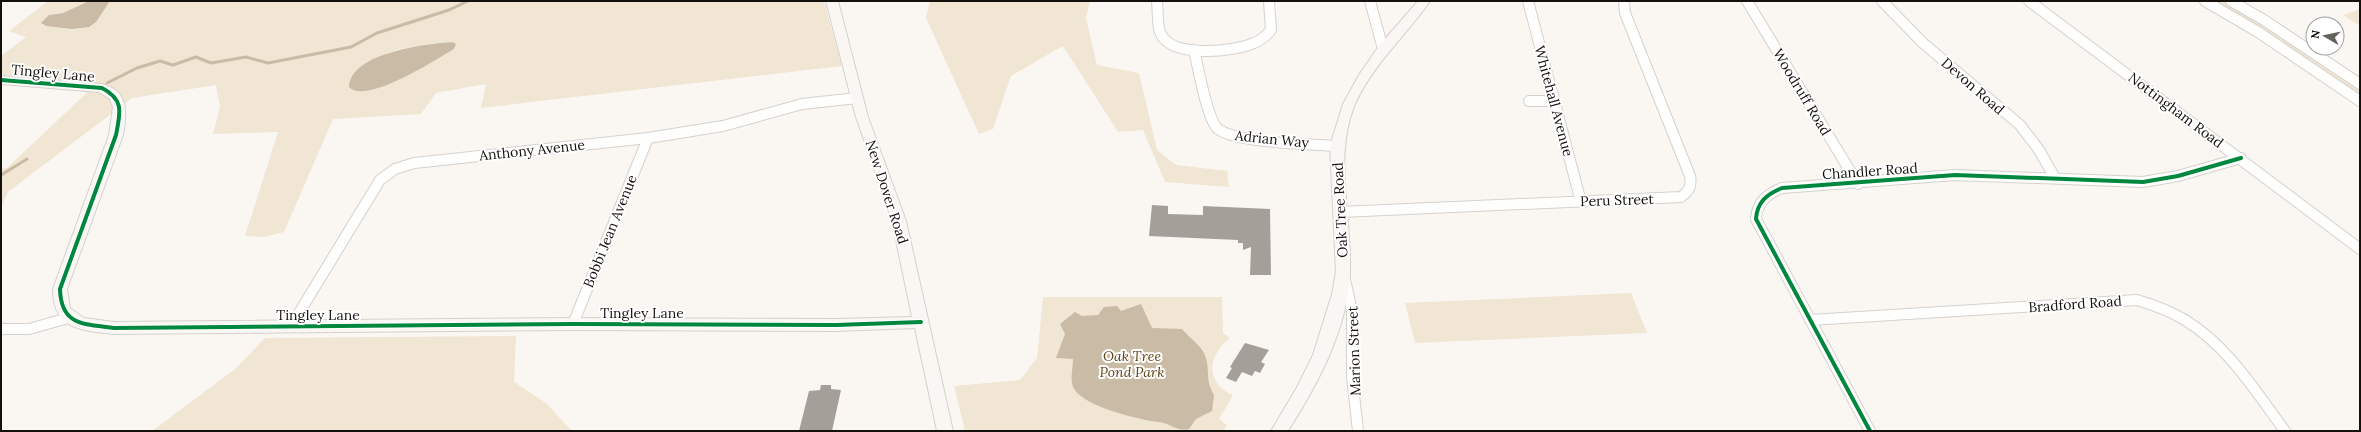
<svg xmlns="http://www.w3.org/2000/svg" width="2361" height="432" font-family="Lora,serif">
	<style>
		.green { fill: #f1e5d4; fill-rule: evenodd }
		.water { fill: #cabba7 }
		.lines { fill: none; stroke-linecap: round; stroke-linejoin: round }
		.stream { stroke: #cabba7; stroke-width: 3 }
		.building { fill: #a4a099 }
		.street-casing { stroke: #d5d2cd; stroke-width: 12 }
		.secondary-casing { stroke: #d5d2cd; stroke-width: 2 }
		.street { stroke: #fefefd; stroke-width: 10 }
		.secondary { fill: #f9f6f3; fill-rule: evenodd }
		.cycleway-casing { stroke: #fff; stroke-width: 6 }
		.cycleway { stroke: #00873e; stroke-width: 4 }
		.labels { text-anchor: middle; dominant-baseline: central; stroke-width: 4; stroke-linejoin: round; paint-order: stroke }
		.street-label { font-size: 14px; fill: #14110c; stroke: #fff }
		.park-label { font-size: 14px; font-style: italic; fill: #614415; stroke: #fff }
	</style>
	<rect width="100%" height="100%" fill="#faf7f2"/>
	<g class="green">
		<path d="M48 1H89L63 13 53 14 42 25 72 29 97 19 110 1H824L842 66 481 108 486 84 436 93 421 114 333 119 284 232 264 237 245 236 278 132 213 134 220 107 216 85 132 98 8 192 1 207V170L8 167 96 84 1 75V56L26 37 9 31ZM452 42 456 44 454 49 391 83 377 57 399 49Z"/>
		<polygon points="930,1 1090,1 1086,18 1097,65 1139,73 1157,150 1176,165 1227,171 1229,187 1165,182 1143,130 1118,132 1063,46 1011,76 993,129 979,134 926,18"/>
		<polygon points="2205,1 2231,1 2360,84 2360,101"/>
		<polygon points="2360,9 2360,26 2343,15"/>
		<polygon points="1631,293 1647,333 1415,343 1405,303"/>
		<path d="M1043 297H1222L1223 333 1230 338C1207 356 1205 384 1233 395L1219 419 1227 425 1224 430 1225 431H965L954 386 1020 380 1037 358Z"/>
		<polygon points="516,336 514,382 546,403 572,431 152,431 235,369 265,338"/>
	</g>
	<g class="water">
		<polygon points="89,1 110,1 96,22 89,27 72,29 46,26 41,23 49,15 63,13"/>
		<path d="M452 42 456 44 454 49C435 60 366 105 349 87 351 52 427 44 452 42Z"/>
		<path d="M1141 304 1152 328 1182 329C1189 338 1203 346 1206 358 1210 374 1205 379 1214 395L1212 411 1196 419 1189 429C1176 432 1171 423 1158 422 1140 420 1081 406 1073 387 1070 379 1073 367 1073 359L1056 358 1065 334 1060 324 1075 312 1082 316 1098 315 1104 307 1117 306 1121 311Z"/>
	</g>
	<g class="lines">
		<g class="stream">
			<polyline points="107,83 137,68 160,61 173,65 196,57 211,63 246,57 268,63 351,47 377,33 449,10 468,1"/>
			<polyline points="1,175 27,159"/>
		</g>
	</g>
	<g class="building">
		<polygon points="1152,205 1168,206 1168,214 1203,215 1203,206 1270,209 1271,275 1250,275 1251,247 1243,250 1243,243 1238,243 1238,240 1149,236"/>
		<polygon points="1245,343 1269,350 1261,362 1265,364 1260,373 1255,371 1252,376 1242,372 1236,382 1226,378 1232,368 1230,367"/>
		<polygon points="821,385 831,385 831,389 841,390 832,431 799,431 809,391 820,390"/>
	</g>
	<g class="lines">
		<defs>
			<g id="street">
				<path d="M1157 1C1158 10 1157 23 1160 32 1170 59 1234 52 1254 43 1262 40 1266 36 1271 30L1269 1"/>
				<polyline points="1370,1 1383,49"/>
				<polyline points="1528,1 1581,202"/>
				<polyline points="1747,1 1858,184"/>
				<polyline points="1882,1 1923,43 2020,125 2039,150 2055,178"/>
				<polyline points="2029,1 2360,249"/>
				<polyline points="2205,1 2258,32 2360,101"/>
				<polyline points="2231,1 2264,20 2360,84"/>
				<path d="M1194 50C1198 66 1207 120 1218 129 1236 143 1312 144 1337 146"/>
				<polyline points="1529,101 1553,101"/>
				<path d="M1340 212 1681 197C1689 191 1692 186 1690 176L1625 13 1624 1"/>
				<polyline points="1344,275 1352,311 1352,377 1358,431"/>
				<path d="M1810 320 2137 300C2154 305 2170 311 2185 320 2228 346 2256 392 2285 431"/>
				<polyline points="573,324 648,138"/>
				<polyline points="291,326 380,180 395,169 414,163 648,138 723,126 802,104 857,98"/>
				<polyline points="1,329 29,329 68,318"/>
				<path d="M1870 431 1756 219C1757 202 1767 194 1782 188L1955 175 2143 182 2178 176 2241 158"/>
			</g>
			<g id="secondary">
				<path d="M826 1H838L868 117 906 221 953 431H937L915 328 836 331 573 330 114 334C81 330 53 330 53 289L109 135 113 107 110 99 99 92 1 84V76L102 84C129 91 127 113 123 135L67 289 70 308 84 318 114 322 573 318 836 319 912 317 892 221 856 117Z"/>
				<path d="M1418 1H1430C1406 36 1373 64 1355 104 1333 157 1352 216 1350 272 1348 328 1318 384 1288 431H1271L1296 389 1313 355 1332 294 1336 272 1330 146 1343 104 1359 75 1379 46Z"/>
			</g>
		</defs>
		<use href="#street" class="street-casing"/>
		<use href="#secondary" class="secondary-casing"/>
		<use href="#street" class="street"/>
		<use href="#secondary" class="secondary"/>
		<defs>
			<g id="cycleway">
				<path d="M1 80 102 88C125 100 120 113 116 135L60 289C61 326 84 324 114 328L573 324 836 325 921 322"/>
				<path d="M1870 431 1756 219C1757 202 1767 194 1782 188L1955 175 2143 182 2178 176 2241 158"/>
			</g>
		</defs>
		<use href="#cycleway" class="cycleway-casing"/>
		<use href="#cycleway" class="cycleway"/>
	</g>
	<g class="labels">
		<g class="street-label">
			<text transform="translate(53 73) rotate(5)">Tingley Lane</text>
			<text transform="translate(1973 86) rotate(41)">Devon Road</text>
			<text transform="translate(1802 92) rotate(59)">Woodruff Road</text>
			<text transform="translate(1554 101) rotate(75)">Whitehall Avenue</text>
			<text transform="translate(2176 110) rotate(37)">Nottingham Road</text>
			<text transform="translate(1272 139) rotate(6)">Adrian Way</text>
			<text transform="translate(532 150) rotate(-6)">Anthony Avenue</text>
			<text transform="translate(1870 171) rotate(-4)">Chandler Road</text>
			<text transform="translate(887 192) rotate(72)">New Dover Road</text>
			<text transform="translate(1617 200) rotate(-2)">Peru Street</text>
			<text transform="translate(1340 210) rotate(-93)">Oak Tree Road</text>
			<text transform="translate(610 231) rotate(-68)">Bobbi Jean Avenue</text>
			<text transform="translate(2075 304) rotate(-4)">Bradford Road</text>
			<text x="642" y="313">Tingley Lane</text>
			<text x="318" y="315">Tingley Lane</text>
			<text transform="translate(1354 351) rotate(-92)">Marion Street</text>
		</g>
		<g class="park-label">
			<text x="1132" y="356">Oak Tree<tspan x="1132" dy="16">Pond Park</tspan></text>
		</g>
	</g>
	<rect width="2361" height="432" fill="none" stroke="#14110c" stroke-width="4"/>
	<g transform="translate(2325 36) rotate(279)"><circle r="19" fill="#ffffff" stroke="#a1a09e"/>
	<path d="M0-3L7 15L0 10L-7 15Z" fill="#64625c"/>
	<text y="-6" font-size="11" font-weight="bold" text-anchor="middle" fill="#14110c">N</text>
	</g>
</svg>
